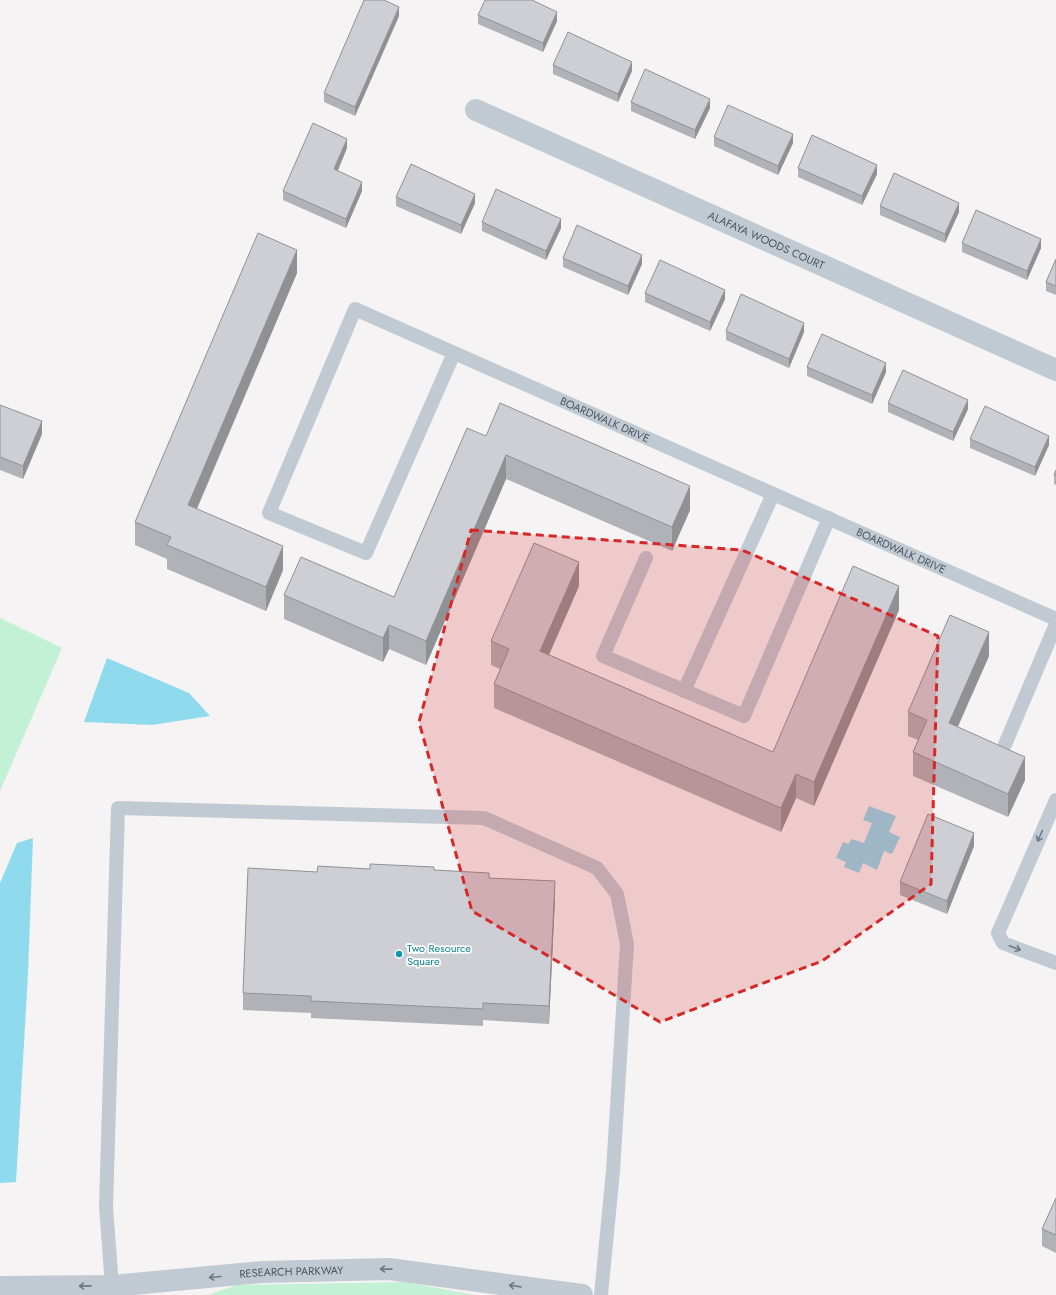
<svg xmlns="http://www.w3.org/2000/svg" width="1056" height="1295" font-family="Jost,sans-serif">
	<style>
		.green { fill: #c3f1d5 }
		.water { fill: #90daee }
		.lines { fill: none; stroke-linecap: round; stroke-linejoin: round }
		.service { stroke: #c1cad2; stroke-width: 14 }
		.minor { stroke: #c1cad2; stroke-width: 22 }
		.wall { fill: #b0b2b7 }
		.shaded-wall { fill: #909195 }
		.building { fill: #cdcfd5; stroke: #909195 }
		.oneway { stroke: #6e7983 }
		.marked { fill: #d62828; fill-opacity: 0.2; stroke: #d62828; stroke-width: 3; stroke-dasharray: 8 5; stroke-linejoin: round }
		.culture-dot { fill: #0f9aa8; stroke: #fff; stroke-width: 1.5 }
		.labels { text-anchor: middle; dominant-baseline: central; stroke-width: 3.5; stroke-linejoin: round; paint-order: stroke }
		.street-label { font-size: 11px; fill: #4a5661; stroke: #fff }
		.culture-label { font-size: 11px; fill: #0d838f; stroke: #fff; text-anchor: start }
	</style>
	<rect width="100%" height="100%" fill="#f5f3f3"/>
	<g class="green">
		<polygon points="0,618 62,648 0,791"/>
		<polygon points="405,1282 475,1295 208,1295 237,1285"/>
	</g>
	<g class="water">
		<polygon points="107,658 189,693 210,716 152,725 84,722"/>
		<polygon points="869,806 896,816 889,832 900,837 892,854 884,851 877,870 863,863 859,873 844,867 846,862 836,858 843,842 848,844 852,839 864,843 872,823 863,820"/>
		<polygon points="33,838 28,974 16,1182 0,1183 0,883 17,843"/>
	</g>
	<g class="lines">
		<g class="service">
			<path id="s1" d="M454 353 366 553 269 513 355 309 1056 619"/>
			<polyline points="646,558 603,656 744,716 829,518"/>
			<polyline points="684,691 773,494"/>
			<polyline points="1001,754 1056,624"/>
			<polyline points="1056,800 998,933 1003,943 1056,963"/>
			<polyline points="115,1293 112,1286 106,1207 118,808 484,818 597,868 617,894 627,944 613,1171 601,1295"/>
		</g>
		<g class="minor">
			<path id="s2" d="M476 110 1056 370"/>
			<path id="s3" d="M0 1287 112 1286 262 1272 389 1269 582 1295"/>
		</g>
	</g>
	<g class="wall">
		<polygon points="478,15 557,21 543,52 478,24"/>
		<polygon points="399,16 355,116 324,102 324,93"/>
		<polygon points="553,65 632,71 618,102 553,74"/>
		<polygon points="631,102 710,108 695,139 631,111"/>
		<polygon points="714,137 793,143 778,175 714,146"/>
		<polygon points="347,148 338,171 362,191 346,228 283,200 283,191"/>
		<polygon points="798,168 877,174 862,205 798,177"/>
		<polygon points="396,197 475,203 461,234 396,206"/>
		<polygon points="880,206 959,212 945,243 880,215"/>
		<polygon points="482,222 561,228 546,260 482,231"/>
		<polygon points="962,243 1041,248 1027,280 962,252"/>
		<polygon points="563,258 642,264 628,295 563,267"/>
		<polygon points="1056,259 1056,295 1046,291 1046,282"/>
		<polygon points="297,273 197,509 283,570 266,611 167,569 167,559 135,545 135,522"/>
		<polygon points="645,293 725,299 710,331 645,302"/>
		<polygon points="726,331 804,332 789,368 726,340"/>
		<polygon points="807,367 886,372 872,404 807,376"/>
		<polygon points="888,403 968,409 953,441 888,412"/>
		<polygon points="0,405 42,434 23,479 0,470"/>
		<polygon points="486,436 690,510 672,551 506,479 426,665 389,649 383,662 284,619 284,595 394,597"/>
		<polygon points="970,439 1049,445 1035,476 970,448"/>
		<polygon points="1056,470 1056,485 1054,484 1054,475"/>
		<polygon points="579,586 549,655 773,752 899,610 814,806 796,798 781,832 494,708 494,684 500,669 491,665 491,641"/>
		<polygon points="989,656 957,727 1025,780 1008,817 913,776 913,752 918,740 908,736 908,712"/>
		<polygon points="974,846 947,914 900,895 900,882"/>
		<polygon points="434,870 489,878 555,898 549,1024 483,1020 483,1026 311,1018 311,1013 243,1010 243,993 317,872"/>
		<polygon points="1056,1198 1056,1253 1042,1246 1042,1229"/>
	</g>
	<g class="shaded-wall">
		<polygon points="399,7 399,16 355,116 355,107"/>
		<polygon points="557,12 557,21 543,52 543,43"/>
		<polygon points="632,62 632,71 618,102 618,94"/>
		<polygon points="710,99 710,108 695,139 695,130"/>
		<polygon points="793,134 793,143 778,175 778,166"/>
		<polygon points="347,139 347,148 334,178 334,169"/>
		<polygon points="877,165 877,174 862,205 862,196"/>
		<polygon points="362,182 362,191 346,228 346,219"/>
		<polygon points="475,194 475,203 461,234 461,225"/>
		<polygon points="959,203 959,212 945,243 945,234"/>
		<polygon points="561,219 561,228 546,260 546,251"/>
		<polygon points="1041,239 1041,248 1027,280 1027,271"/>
		<polygon points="297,250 297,273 188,529 188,505"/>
		<polygon points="642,255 642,264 628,295 628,286"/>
		<polygon points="725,290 725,299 710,331 710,322"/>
		<polygon points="804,323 804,332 789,368 789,359"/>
		<polygon points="886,363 886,372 872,404 872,395"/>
		<polygon points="968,400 968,409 953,441 953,432"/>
		<polygon points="42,421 42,434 23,479 23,466"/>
		<polygon points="1049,436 1049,445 1035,476 1035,467"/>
		<polygon points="506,455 506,479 426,665 426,641"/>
		<polygon points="690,486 690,510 672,551 672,527"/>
		<polygon points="283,546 283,570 266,611 266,587"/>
		<polygon points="579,562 579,586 540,675 540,651"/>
		<polygon points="899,586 899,610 814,806 814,782"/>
		<polygon points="389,625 389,649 383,662 383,638"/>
		<polygon points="989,632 989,656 949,747 949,723"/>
		<polygon points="1025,757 1025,780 1008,817 1008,794"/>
		<polygon points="796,774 796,798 781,832 781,808"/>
		<polygon points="974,833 974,846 947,914 947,901"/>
		<polygon points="555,881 555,898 549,1024 549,1006"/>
	</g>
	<g class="building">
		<polygon points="364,0 384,0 399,7 355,107 324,93"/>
		<polygon points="485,0 532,0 557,12 543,43 478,15"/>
		<polygon points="568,32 632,62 618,94 553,65"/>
		<polygon points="645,69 710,99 695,130 631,102"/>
		<polygon points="728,105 793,134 778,166 714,137"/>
		<polygon points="313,123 347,139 334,169 362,182 346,219 283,191"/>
		<polygon points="812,135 877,165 862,196 798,168"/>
		<polygon points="411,164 475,194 461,225 396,197"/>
		<polygon points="894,173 959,203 945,234 880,206"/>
		<polygon points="496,189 561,219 546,251 482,222"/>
		<polygon points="976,210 1041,239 1027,271 962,243"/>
		<polygon points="577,225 642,255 628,286 563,258"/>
		<polygon points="258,233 297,250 188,505 283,546 266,587 167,545 171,537 135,522"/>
		<polygon points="1056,259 1056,286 1046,282"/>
		<polygon points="660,260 725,290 710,322 645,293"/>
		<polygon points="741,294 804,323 789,359 726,331"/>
		<polygon points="822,334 886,363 872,395 807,367"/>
		<polygon points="903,370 968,400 953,432 888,403"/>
		<polygon points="500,403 690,486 672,527 506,455 426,641 389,625 383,638 284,595 301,557 394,597 467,428 486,436"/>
		<polygon points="0,405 42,421 23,466 0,457"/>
		<polygon points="985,406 1049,436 1035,467 970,439"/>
		<polygon points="1056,470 1056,476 1054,475"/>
		<polygon points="534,543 579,562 540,651 773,752 853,566 899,586 814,782 796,774 781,808 494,684 509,649 491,641"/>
		<polygon points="950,615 989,632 949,723 1025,757 1008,794 913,752 927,720 908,712"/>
		<polygon points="928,814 974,833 947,901 900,882"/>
		<polygon points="370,864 434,867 434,870 489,873 489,878 555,881 549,1006 483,1003 483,1009 311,1001 311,996 243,993 248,868 317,872 318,866 370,869"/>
		<polygon points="1056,1198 1056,1235 1042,1229"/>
	</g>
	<defs><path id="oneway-shaft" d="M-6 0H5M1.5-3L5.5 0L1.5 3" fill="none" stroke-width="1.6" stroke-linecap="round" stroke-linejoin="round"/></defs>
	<g class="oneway">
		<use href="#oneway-shaft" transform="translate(1040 836) rotate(114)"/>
		<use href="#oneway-shaft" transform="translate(1015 948) rotate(21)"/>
		<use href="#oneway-shaft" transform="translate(386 1269) rotate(-179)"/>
		<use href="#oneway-shaft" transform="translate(215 1277) rotate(175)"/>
		<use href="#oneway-shaft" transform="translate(85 1286) rotate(179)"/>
		<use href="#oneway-shaft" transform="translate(515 1286) rotate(-172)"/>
	</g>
	<path class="marked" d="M471 530 742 550 938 636 931 884 822 961 660 1022 472 911 419 722Z"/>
	<circle class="culture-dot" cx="399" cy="954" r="4"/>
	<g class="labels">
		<g class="street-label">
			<text stroke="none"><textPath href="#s2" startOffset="318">ALAFAYA WOODS COURT</textPath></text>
			<text stroke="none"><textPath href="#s1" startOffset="818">BOARDWALK DRIVE</textPath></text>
			<text stroke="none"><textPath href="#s1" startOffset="1142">BOARDWALK DRIVE</textPath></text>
			<text stroke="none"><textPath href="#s3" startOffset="292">RESEARCH PARKWAY</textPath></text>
		</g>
		<g class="culture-label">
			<text x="407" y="948">Two Resource<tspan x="407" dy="13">Square</tspan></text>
		</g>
	</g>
</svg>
